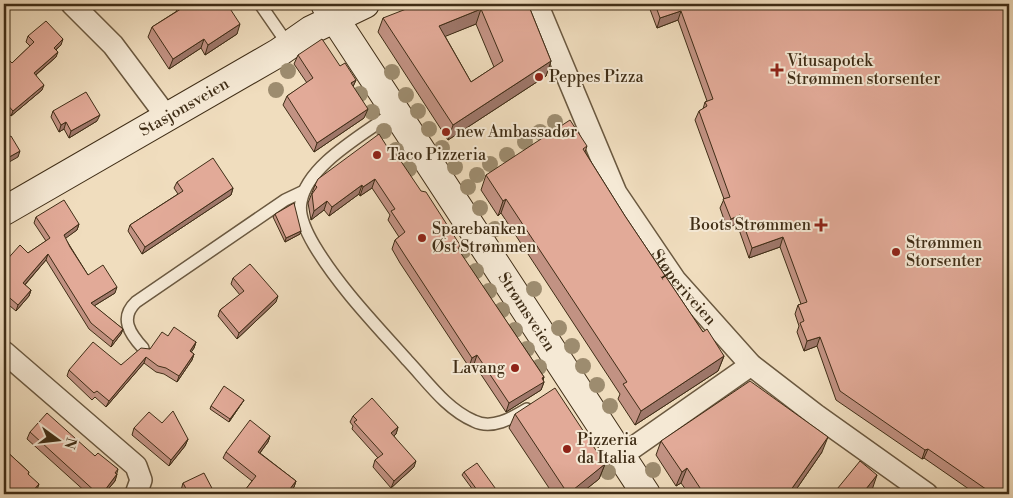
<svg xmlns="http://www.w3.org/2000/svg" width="1013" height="498" font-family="'Libre Bodoni',serif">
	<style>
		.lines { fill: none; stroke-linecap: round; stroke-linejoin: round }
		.lane-casing { stroke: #6b5940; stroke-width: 14 }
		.street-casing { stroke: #6b5940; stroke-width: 24 }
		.secondary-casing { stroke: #3f2d16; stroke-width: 30 }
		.lane { stroke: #f5e9d5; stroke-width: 11 }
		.street { stroke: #f5e9d5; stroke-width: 21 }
		.secondary { stroke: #f5e9d5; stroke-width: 28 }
		.tree { fill: #9d8c6f }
		.wall { fill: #c29283; stroke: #3f2d16; fill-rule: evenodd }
		.shaded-wall { fill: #9e776a; stroke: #3f2d16 }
		.building { fill: #e2aa98; stroke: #3f2d16; fill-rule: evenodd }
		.poi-dot { fill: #8f2418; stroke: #f5e9d5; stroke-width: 2 }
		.labels { text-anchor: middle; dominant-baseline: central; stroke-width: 4; stroke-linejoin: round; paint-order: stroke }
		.poi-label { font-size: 16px; fill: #3f2d16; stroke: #f5e9d5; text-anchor: start }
		.street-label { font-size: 16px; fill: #3f2d16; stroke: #f5e9d5 }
	</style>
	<rect width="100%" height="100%" fill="#f0ddbe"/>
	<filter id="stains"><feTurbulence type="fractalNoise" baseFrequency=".004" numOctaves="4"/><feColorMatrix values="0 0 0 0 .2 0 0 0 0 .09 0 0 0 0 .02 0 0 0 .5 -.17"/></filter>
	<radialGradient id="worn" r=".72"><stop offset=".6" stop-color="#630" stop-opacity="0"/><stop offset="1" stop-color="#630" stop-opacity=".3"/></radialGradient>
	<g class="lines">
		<defs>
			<g id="lane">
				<polyline points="260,4 289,46"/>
				<path d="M395 111C367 133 307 164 301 202 298 215 307 233 314 245 339 287 375 324 407 360 427 381 446 409 474 421 492 430 512 418 527 409"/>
				<path d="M143 348C130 334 119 318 136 302L285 200 304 191"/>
			</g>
			<g id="street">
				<polyline points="72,4 113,45 167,117"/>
				<path id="s1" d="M537 4 616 193 675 280 751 365 816 415 927 494"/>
				<polyline points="4,352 136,466 141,480 136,494"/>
				<polyline points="621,456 751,365"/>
			</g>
			<g id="secondary">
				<path id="s2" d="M325 4 646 494"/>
				<path id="s3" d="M4 211 278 53 311 30 365 4"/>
			</g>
		</defs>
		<use href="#lane" class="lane-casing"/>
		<use href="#street" class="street-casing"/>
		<use href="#secondary" class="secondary-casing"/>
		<use href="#lane" class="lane"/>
		<use href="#street" class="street"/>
		<use href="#secondary" class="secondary"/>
	</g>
	<g class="tree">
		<circle cx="288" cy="71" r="8"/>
		<circle cx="392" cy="72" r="8"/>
		<circle cx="276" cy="90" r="8"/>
		<circle cx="360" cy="94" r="8"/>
		<circle cx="406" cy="95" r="8"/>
		<circle cx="418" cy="111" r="8"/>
		<circle cx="372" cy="112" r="8"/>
		<circle cx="555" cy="122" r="8"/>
		<circle cx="429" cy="129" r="8"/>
		<circle cx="384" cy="131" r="8"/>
		<circle cx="540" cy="132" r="8"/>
		<circle cx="525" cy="142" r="8"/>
		<circle cx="442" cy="148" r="8"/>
		<circle cx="396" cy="150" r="8"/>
		<circle cx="507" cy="155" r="8"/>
		<circle cx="490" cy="164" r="8"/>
		<circle cx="455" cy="167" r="8"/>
		<circle cx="409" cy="169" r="8"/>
		<circle cx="477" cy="175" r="8"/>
		<circle cx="468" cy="187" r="8"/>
		<circle cx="480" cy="208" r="8"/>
		<circle cx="495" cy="229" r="8"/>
		<circle cx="463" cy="251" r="8"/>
		<circle cx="476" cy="271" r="8"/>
		<circle cx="534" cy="289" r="8"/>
		<circle cx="489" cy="291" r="8"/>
		<circle cx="502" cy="310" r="8"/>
		<circle cx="559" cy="328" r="8"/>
		<circle cx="515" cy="330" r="8"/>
		<circle cx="572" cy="346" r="8"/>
		<circle cx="527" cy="349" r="8"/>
		<circle cx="583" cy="366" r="8"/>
		<circle cx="539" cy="367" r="8"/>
		<circle cx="597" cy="385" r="8"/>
		<circle cx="610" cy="406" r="8"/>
		<circle cx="653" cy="470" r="8"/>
		<circle cx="608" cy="472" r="8"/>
	</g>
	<g class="wall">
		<polygon points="172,4 227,4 237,34 205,55 201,48 169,69 148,37 152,27 177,11"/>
		<path d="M528 4 551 61 546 76 448 140 378 32 383 18ZM476 24 494 67 471 82 445 36Z"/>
		<polygon points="648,4 1009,4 1009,494 976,494 924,458 922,459 836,400 817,346 804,351 797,332 799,326 795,314 798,305 801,304 780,247 749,258 737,224 727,228 720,208 724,199 695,120 699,111 703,109 705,102 707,101 678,20 657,28"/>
		<polygon points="28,36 61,45 56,50 56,57 36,75 42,90 11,116 4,108 4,58 12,63 30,46 26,42"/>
		<polygon points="298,55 340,66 356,80 353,86 364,118 314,152 283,105 287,96 307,83 294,64"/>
		<polygon points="53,111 97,121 69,138 64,129 59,132 51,117"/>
		<polygon points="587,146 585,152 625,216 703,332 724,356 718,371 635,425 618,399 620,394 501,213 498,216 481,190 486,175"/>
		<polygon points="393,156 458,250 544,377 543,380 544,382 541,390 506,412 474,364 469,367 400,263 392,249 395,240 399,237 388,220 390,215 372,188 360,196 359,194 329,216 324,210 311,220 308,203 315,185"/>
		<polygon points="177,182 233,188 231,195 142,254 128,231 130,225 178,194 174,188"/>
		<polygon points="275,214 301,231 300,234 285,242 273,217"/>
		<polygon points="36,217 79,224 77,230 65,238 88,275 115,293 94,306 123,329 121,334 111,347 89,329 46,260 25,285 31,290 29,296 16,311 4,301 4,263 28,253 46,241 34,223"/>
		<polygon points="233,278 276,302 237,339 218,316 220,310 240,295 231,284"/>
		<polygon points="168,336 196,342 194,348 191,352 194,354 192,360 177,382 164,374 156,372 144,363 106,407 95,397 92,400 67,376 69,370 121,365 150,349"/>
		<polygon points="244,400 242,403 229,422 210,409 211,406"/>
		<polygon points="515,414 605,464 599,479 580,494 553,494 509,428"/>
		<polygon points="353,416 398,427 396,434 394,436 414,467 391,488 373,467 375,460 378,458 352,429 353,426 350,422"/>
		<polygon points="162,423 188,439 185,446 169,466 132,435 134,428"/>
		<polygon points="30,432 95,456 118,469 115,481 104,494 88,494 27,439"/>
		<polygon points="270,436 268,442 260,453 296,481 294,487 288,494 242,494 252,481 223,458 226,452"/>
		<polygon points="661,441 822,452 793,494 689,494 681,483 676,486 656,455"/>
		<polygon points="4,449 29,472 28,475 37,490 33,494 4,494"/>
		<polygon points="464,472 498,492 497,494 476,494 462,475"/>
		<polygon points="183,483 215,494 184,494 181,490"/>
	</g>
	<g class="shaded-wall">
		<polygon points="6,4 9,4 4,10 4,6"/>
		<polygon points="481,9 476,24 434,41 439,26"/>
		<polygon points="681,11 678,20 657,28 660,18"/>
		<polygon points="240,24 237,34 205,55 208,45"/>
		<polygon points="63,39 61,45 52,53 54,48"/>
		<polygon points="204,39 201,48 169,69 173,59"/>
		<polygon points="58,52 56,57 32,78 34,73"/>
		<polygon points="551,61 546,76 448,140 453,125"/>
		<polygon points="356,80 352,89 351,83"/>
		<polygon points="44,85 42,90 11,116 13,111"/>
		<polygon points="368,109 364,118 314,152 317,143"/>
		<polygon points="100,115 97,121 69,138 71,131"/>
		<polygon points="66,122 64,129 59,132 61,125"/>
		<polygon points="20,151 18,157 4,165 4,160"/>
		<polygon points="375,179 372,188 360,196 363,187"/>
		<polygon points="362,185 359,194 329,216 332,207"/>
		<polygon points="233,188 231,195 142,254 145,247"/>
		<polygon points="506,199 501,213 498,216 503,201"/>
		<polygon points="327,201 324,210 311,220 314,211"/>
		<polygon points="740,215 737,224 727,228 731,219"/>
		<polygon points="79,224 77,230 62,241 64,235"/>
		<polygon points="301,231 300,234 285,242 286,238"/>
		<polygon points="783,237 780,247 749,258 752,248"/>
		<polygon points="48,254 46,260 21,289 23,283"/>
		<polygon points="117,287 115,293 89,309 91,303"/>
		<polygon points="31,290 29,296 16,311 18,305"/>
		<polygon points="278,296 276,302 237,339 239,333"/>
		<polygon points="123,329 121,334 111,347 113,341"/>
		<polygon points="820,337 817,346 804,351 807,341"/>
		<polygon points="196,342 194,348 188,357 190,351"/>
		<polygon points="194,354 192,360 177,382 179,376"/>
		<polygon points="477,355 474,364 469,367 472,358"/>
		<polygon points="724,356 718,371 635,425 641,411"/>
		<polygon points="146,357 144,363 106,407 109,401"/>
		<polygon points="544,377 542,383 544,382 541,390 506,412 509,403"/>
		<polygon points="244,400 242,403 229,422 230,419"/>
		<polygon points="398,427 396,434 389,440 391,433"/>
		<polygon points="270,436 268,442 256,458 258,452"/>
		<polygon points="828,437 822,452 793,494 788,494"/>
		<polygon points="188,439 185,446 169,466 171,460"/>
		<polygon points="928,449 924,458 922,459 925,450"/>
		<polygon points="416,461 414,467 391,488 394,481"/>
		<polygon points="605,464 599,479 580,494 567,494"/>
		<polygon points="687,468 681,483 676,486 682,472"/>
		<polygon points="117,474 115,481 104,494 102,494"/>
		<polygon points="877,475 872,490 868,494 862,494"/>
		<polygon points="296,481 294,487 288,494 286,494"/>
		<polygon points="39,484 37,490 33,494 30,494"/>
	</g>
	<g class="building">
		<polygon points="181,4 227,4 240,24 208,45 204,39 173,59 152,27 184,7"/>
		<path d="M419 4H528L551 61 453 125 383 18ZM481 9 503 61 471 82 439 26Z"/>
		<polygon points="655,4 1009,4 1009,494 993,494 928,449 925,450 840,391 820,337 807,341 800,323 804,321 798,305 807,302 783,237 752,248 740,215 731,219 723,199 730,197 699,111 707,106 705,102 713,99 681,11 660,18"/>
		<polygon points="46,21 63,39 54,48 58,52 34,73 44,85 13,111 4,101 4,58 6,57 12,63 34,42 28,36"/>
		<polygon points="322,39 340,66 345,63 356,80 351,83 368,109 317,143 287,96 313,78 298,55"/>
		<polygon points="86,92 100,115 71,131 66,122 61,125 53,111"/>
		<polygon points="570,120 587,146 583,149 625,216 703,332 707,329 724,356 641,411 623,384 627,382 506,199 503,201 486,175"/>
		<polygon points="379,134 393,156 396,154 421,191 426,192 460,245 458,249 544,377 542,378 544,382 509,403 477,355 472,358 404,254 395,240 405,232 391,211 395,209 375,179 363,187 362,185 332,207 327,201 314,211 312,194 317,187 315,185 318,179"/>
		<polygon points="11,136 20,151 4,160 4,140"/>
		<polygon points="213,158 233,188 145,247 130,225 183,191 177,182"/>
		<polygon points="64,200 79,224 64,235 70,247 88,275 103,265 117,287 91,303 123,329 113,341 91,323 48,254 23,283 31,290 18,305 4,293 4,263 20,245 28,253 50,238 36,217"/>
		<polygon points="294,203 301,231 286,238 275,214"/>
		<polygon points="250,264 278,296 239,333 220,310 244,291 233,278"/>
		<polygon points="174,327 196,342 190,351 194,354 179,376 166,368 158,366 146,357 109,401 97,391 94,393 69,370 93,342 121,365 141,348 150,349 162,332 168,336"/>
		<polygon points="750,381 828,437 788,494 704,494 687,468 682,472 661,441"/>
		<polygon points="224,386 244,400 230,419 211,406"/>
		<polygon points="555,388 605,464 568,494 515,414"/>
		<polygon points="372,398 398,427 391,433 416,461 394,481 375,460 383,454 354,422 357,420 353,416"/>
		<polygon points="173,411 188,439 171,460 134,428 149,412 162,423"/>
		<polygon points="47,413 95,456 98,453 118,469 115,473 117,474 102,494 98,494 30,432"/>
		<polygon points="250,420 270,436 258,452 296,481 286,494 242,494 256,476 226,452"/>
		<polygon points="4,449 29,472 28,474 39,484 30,494 12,494 4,487"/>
		<polygon points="860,461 877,475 862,494 833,494"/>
		<polygon points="477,463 498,492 495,494 480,494 464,472"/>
		<polygon points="204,473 215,494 189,494 183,483"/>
	</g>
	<g class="poi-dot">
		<path d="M774.5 62.5h5v5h5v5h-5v5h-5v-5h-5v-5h5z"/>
		<circle cx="539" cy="77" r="5"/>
		<circle cx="446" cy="132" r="5"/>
		<circle cx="377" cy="155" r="5"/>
		<path d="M818.5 217.5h5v5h5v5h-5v5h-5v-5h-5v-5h5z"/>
		<circle cx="422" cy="238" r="5"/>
		<circle cx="896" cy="252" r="5"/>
		<circle cx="515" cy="368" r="5"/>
		<circle cx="567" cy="449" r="5"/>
	</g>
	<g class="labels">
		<g class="poi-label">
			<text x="787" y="61">Vitusapotek<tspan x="787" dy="18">Strømmen storsenter</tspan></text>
			<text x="549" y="77">Peppes Pizza</text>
			<text x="456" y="132">new Ambassadør</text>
			<text x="387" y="155">Taco Pizzeria</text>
			<text x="811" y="225" text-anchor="end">Boots Strømmen</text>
			<text x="432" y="229">Sparebanken<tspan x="432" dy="18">Øst Strømmen</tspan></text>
			<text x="906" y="243">Strømmen<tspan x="906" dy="18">Storsenter</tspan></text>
			<text x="505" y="368" text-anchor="end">Lavang</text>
			<text x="577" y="440">Pizzeria<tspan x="577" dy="18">da Italia</tspan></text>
		</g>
		<g class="street-label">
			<text stroke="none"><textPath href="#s3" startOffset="208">Stasjonsveien</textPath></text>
			<text stroke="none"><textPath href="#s1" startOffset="321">Støperiveien</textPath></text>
			<text stroke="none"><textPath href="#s2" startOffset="368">Strømsveien</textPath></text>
		</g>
	</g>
	<rect width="1013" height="498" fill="none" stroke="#f0ddbe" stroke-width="20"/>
	<rect x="5" y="5" width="1003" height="488" fill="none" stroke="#3f2d16" stroke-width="2.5"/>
	<rect x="10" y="10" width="993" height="478" fill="none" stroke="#3f2d16"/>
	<g transform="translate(58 440) rotate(105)" stroke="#f5e9d5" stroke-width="4" paint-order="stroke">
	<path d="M0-4L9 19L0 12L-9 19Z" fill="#3f2d16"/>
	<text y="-8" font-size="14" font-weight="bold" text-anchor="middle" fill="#3f2d16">N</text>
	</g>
	<rect width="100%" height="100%" filter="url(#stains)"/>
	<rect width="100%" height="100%" fill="url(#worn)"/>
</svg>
